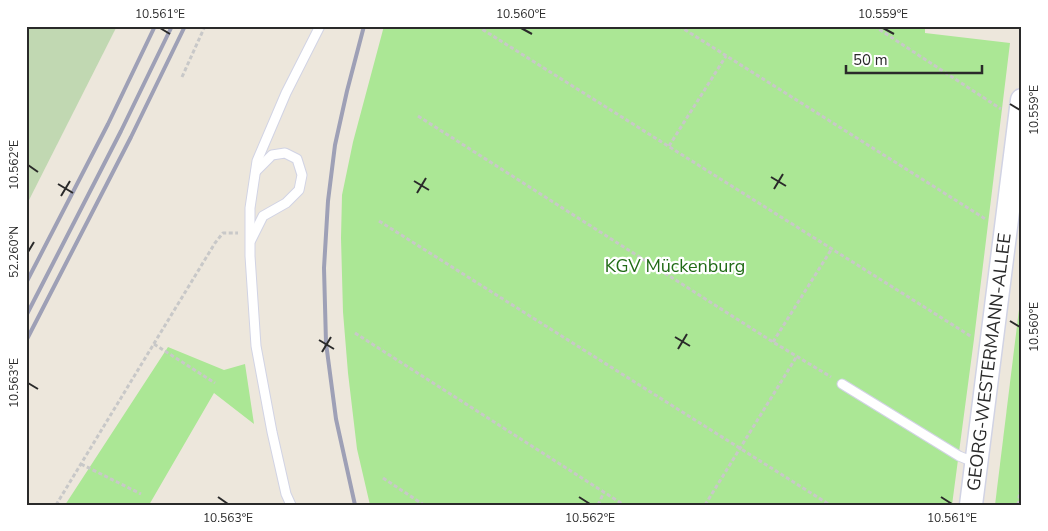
<svg xmlns="http://www.w3.org/2000/svg" width="1048" height="531" font-family="'Nunito Sans',sans-serif">
	<style>
		.green { fill: #abe795 }
		.cemetery { fill: #c1d8b2 }
		.lines { fill: none; stroke-linecap: round; stroke-linejoin: round }
		.service-casing { stroke: #d1d3e4; stroke-width: 11 }
		.tertiary-casing { stroke: #d1d3e4; stroke-width: 25 }
		.path { stroke: #c8c8c8; stroke-width: 3; stroke-dasharray: 4 2.5; stroke-linecap: butt }
		.service { stroke: #fff; stroke-width: 9 }
		.tertiary { stroke: #fff; stroke-width: 22 }
		.rail { stroke: #9ea0b6; stroke-width: 4 }
		.ticks { fill: none; stroke: #2a2a2a; stroke-width: 2 }
		.labels { text-anchor: middle; dominant-baseline: central; stroke-width: 4.5; stroke-linejoin: round; paint-order: stroke }
		.park-label { font-size: 18px; fill: #216b16; stroke: #fff }
		.street-label { font-size: 18px; fill: #2a2a2a; stroke: #fff }
		.neatline { fill: none; stroke: #2a2a2a; stroke-width: 2 }
		.ticks-label { font-size: 12px; text-anchor: middle; fill: #2a2a2a }
	</style>
	<rect width="100%" height="100%" fill="#ede7dc"/>
	<g class="green">
		<polygon points="384,26 925,26 925,33 1010,43 974,339 952,505 370,505 357,449 348,373 343,312 341,238 342,195 353,142"/>
		<polygon points="1022,285 1022,505 995,505"/>
		<polygon points="168,347 224,370 245,364 254,424 214,393 149,505 65,505"/>
	</g>
	<polygon class="cemetery" points="26,26 117,26 26,206"/>
	<g class="lines">
		<defs>
			<g id="service">
				<polyline points="251,240 263,216 286,203 299,190 302,175 297,159 285,153 272,155 256,171"/>
				<polyline points="842,384 959,456 976,463"/>
				<polyline points="291,505 286,494 272,432 256,346 250,256 250,208 257,161 286,93 320,26"/>
			</g>
			<polyline id="tertiary" points="971,505 1022,100"/>
		</defs>
		<use href="#service" class="service-casing"/>
		<use href="#tertiary" class="tertiary-casing"/>
		<g class="path">
			<polyline points="477,26 972,337"/>
			<polyline points="679,26 987,220"/>
			<polyline points="874,26 1001,109"/>
			<polyline points="182,77 205,26"/>
			<polyline points="418,116 773,342 831,377"/>
			<polyline points="669,146 726,56"/>
			<polyline points="379,221 830,505"/>
			<polyline points="355,333 624,505"/>
			<polyline points="773,342 831,250"/>
			<polyline points="154,344 215,383"/>
			<polyline points="81,464 141,494"/>
			<polyline points="383,478 424,505"/>
			<polyline points="56,505 215,243 223,233 238,233"/>
			<polyline points="598,505 604,492"/>
			<polyline points="705,505 797,356"/>
			<polyline points="1018,505 1022,478"/>
		</g>
		<use href="#service" class="service"/>
		<use href="#tertiary" class="tertiary"/>
		<g class="rail">
			<polyline points="26,283 108,124 155,26"/>
			<polyline points="26,316 121,131 172,26"/>
			<polyline points="26,341 131,137 185,26"/>
			<polyline points="355,505 336,419 326,343 324,268 328,201 335,145 347,91 364,26"/>
		</g>
	</g>
	<path class="ticks" d="M160 28 170 34M521 28 532 34M883 28 894 34M1010 104 1020 110M28 165 38 172M771 177 786 186M414 181 429 190M58 184 73 193M774 189 783 174M417 193 426 178M61 196 70 181M28 252 34 242M1010 321 1020 327M675 337 690 346M319 340 334 349M678 349 687 334M322 352 331 337M28 383 38 389M218 497 228 504M579 497 590 504M941 497 952 504"/>
	<g class="labels">
		<g class="park-label">
			<text x="675" y="266">KGV Mückenburg</text>
		</g>
		<g class="street-label">
			<text transform="translate(989 362) rotate(-83)">GEORG-WESTERMANN-ALLEE</text>
		</g>
	</g>
	<rect width="1048" height="531" fill="none" stroke="#ffffff" stroke-width="55"/>
	<path d="M846 65v8h136v-8" fill="none" stroke="#2a2a2a" stroke-width="2.5"/>
	<text x="853" y="65" font-size="15" fill="#2a2a2a" stroke="#ffffff" stroke-width="4" paint-order="stroke">50 m</text>
	<rect x="28" y="28" width="992" height="476" class="neatline"/>
	<g class="ticks-label">
		<text x="160" y="18">10.561°E</text>
		<text x="521" y="18">10.560°E</text>
		<text x="883" y="18">10.559°E</text>
		<text transform="translate(1034 110) rotate(-90)" y="4">10.559°E</text>
		<text transform="translate(14 165) rotate(-90)" y="4">10.562°E</text>
		<text transform="translate(14 252) rotate(-90)" y="4">52.260°N</text>
		<text transform="translate(1034 327) rotate(-90)" y="4">10.560°E</text>
		<text transform="translate(14 383) rotate(-90)" y="4">10.563°E</text>
		<text x="228" y="522">10.563°E</text>
		<text x="590" y="522">10.562°E</text>
		<text x="952" y="522">10.561°E</text>
	</g>
</svg>
